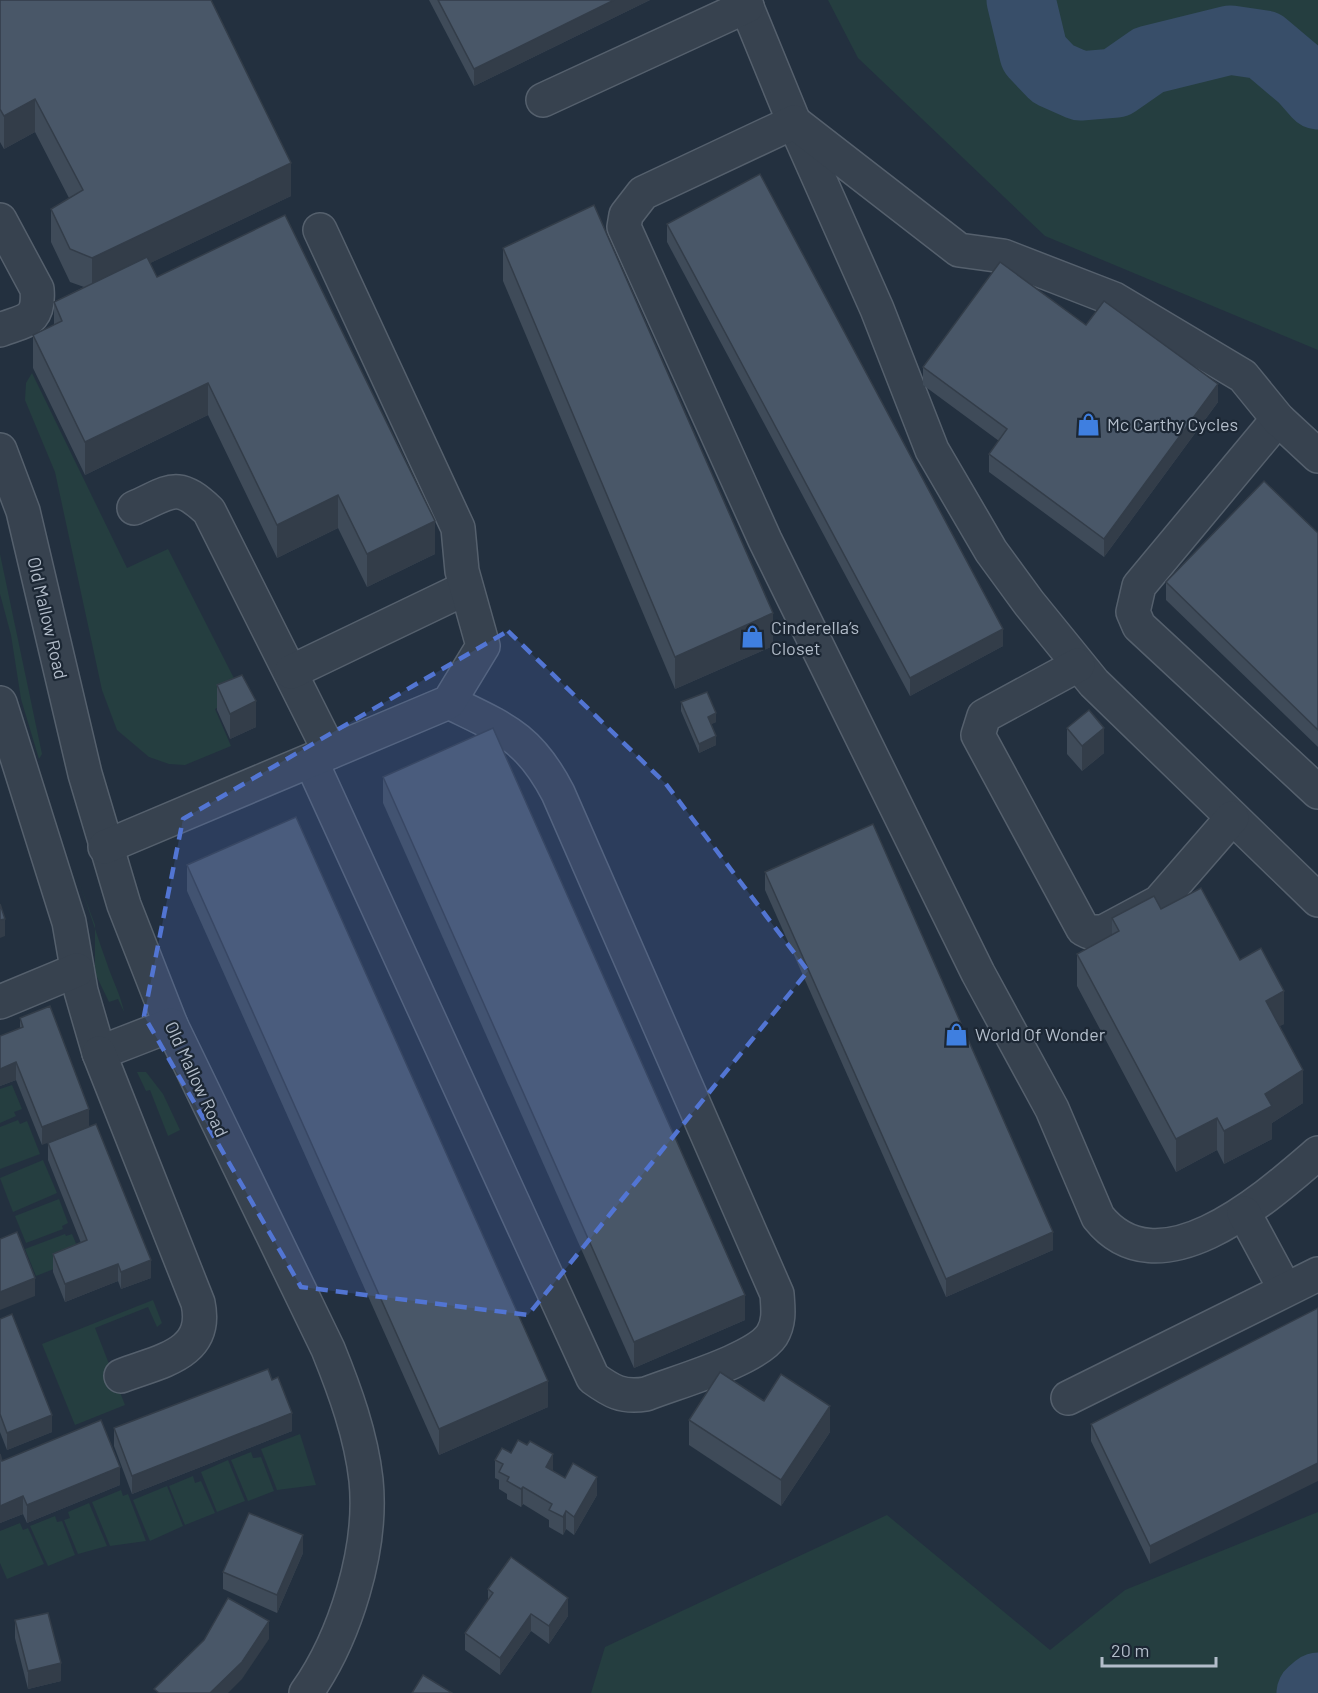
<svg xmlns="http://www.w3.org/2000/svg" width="1318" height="1693" font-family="Barlow,sans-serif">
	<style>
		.green { fill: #253e40 }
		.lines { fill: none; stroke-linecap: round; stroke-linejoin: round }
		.river { stroke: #384e69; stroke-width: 69 }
		.minor-casing { stroke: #55606d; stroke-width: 36 }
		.minor { stroke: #37424f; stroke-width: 33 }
		.wall { fill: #3f4b59 }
		.shaded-wall { fill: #333d49 }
		.building { fill: #495768; stroke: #333d49; stroke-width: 1.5 }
		.marked { fill: #5275d3; fill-opacity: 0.2; stroke: #5275d3; stroke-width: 4.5; stroke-dasharray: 12 8; stroke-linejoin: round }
		.labels { text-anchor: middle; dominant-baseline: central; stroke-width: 4.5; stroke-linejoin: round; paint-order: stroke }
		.poi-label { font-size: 18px; fill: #b3bdca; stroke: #1c2734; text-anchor: start }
		.street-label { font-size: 18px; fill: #b3bdca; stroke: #1c2734 }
	</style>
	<rect width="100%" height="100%" fill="#23303f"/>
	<g class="green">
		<polygon points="828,0 1318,0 1318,350 1045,236 858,58"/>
		<polygon points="32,373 127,568 168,549 243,696 215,709 231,746 185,765 169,764 149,757 117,730 102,690 55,472 25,400 26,383"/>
		<polygon points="0,554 42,754 39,759 21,699 11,635 0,594"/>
		<path d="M77 877C89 908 98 940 110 972 115 985 121 997 124 1012L118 999 109 1002 95 973V925Z"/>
		<polygon points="137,1072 146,1072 163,1094 180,1130 168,1136 150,1090 146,1091"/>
		<polygon points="12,1085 22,1109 14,1112 16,1116 0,1123 0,1089"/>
		<polygon points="18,1120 20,1124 27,1121 40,1154 0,1169 0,1127"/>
		<polygon points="43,1160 57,1193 13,1212 0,1178"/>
		<polygon points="59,1199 68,1223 62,1226 63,1229 26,1243 15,1216"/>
		<polygon points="65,1234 66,1236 72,1234 82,1258 36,1276 25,1249"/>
		<polygon points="153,1300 162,1323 157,1327 148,1307 95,1328 125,1405 75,1425 42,1344"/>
		<polygon points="300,1434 316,1485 277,1490 261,1449"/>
		<polygon points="251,1452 253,1458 261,1457 274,1491 248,1501 231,1460"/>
		<polygon points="228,1460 245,1501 217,1512 201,1472"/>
		<polygon points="193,1476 195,1483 201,1481 215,1513 185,1525 169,1486"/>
		<polygon points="167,1486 183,1526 150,1541 133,1500"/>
		<polygon points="121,1490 123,1496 128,1494 146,1541 110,1546 92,1502"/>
		<polygon points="89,1503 107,1546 78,1554 64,1520 70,1518 68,1512"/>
		<polygon points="1318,1512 1318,1685 1313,1693 591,1693 605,1647 887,1515 1050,1650 1125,1590"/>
		<polygon points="55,1516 57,1522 62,1521 75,1555 48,1566 30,1526"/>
		<polygon points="20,1523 23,1530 28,1528 44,1564 7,1579 0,1563 0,1531"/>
	</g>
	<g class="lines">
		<g class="river">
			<polyline points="1021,0 1034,54 1053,74 1080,86 1116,83 1149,60 1230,40 1264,45 1303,78 1318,95"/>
			<polyline points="1311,1693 1318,1687"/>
		</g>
		<defs>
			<g id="minor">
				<polyline points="744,0 794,122 877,309 932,450 991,551 1029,603 1094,683 1318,900"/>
				<polyline points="543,100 747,6"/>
				<path d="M0 220 37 289C40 323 24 320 0 330"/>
				<polyline points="1278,419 1139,586 1133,612 1139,626 1318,792"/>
				<path d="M0 450 23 511 85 774 124 905 171 1025 328 1349C345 1391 361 1435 366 1480 373 1549 345 1638 306 1693"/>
				<path d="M1318 456 1278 419 1243 376 1114 299 1003 256 959 250 794 122 643 193 626 215 624 227 765 540 978 973 1052 1109 1098 1217C1159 1294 1267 1197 1318 1153"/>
				<path d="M134 508C171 492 176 480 209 511L330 752"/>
				<polyline points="1078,665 984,716 978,735 1083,929 1089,932 1103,932 1159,902 1232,818"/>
				<polyline points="291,672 466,588"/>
				<polyline points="0,703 69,922 81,991 99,1053 171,1025"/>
				<path d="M311 761 593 1378C611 1391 622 1398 646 1394 676 1382 756 1360 772 1335 780 1322 778 1308 777 1294L558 793C529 737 504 729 449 702"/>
				<polyline points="105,847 449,702 483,646 462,571 458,528 320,230"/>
				<polyline points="0,1002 77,970"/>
				<path d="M99 1053 198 1303C209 1355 159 1361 121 1376"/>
				<polyline points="1244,1213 1285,1289"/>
				<polyline points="1068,1398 1318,1274"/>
			</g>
		</defs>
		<use href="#minor" class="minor-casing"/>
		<use href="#minor" class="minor"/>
	</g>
	<g class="wall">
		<polygon points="0,0 291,196 150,263 157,277 435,554 367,587 338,528 277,558 208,415 85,475 33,368 33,335 54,325 54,302 84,287 70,282 51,242 51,209 69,198 35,132 4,149 0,142"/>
		<polygon points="429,0 650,0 474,86"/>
		<polygon points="667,224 1003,646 910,696 667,242"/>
		<polygon points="503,248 773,646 675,689 503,281"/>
		<polygon points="1086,325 1218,402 1104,557 989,472 989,454 999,441 923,385 923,367"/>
		<polygon points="1318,533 1318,747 1166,600 1166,582"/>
		<polygon points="217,685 256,727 230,739 217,710"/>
		<polygon points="681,702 716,722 711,724 716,745 699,753 681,711"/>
		<polygon points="1067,728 1104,753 1082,771 1067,754"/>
		<polygon points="383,777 745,1320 634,1368 383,803"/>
		<polygon points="187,865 548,1407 439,1455 187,891"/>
		<polygon points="765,872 1053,1250 946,1297 765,890"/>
		<polygon points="1161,909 1240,960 1284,1024 1279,1026 1303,1103 1272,1123 1272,1139 1224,1164 1217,1150 1176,1172 1077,986 1077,954 1112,935 1112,918"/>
		<polygon points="50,1006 42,1145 16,1080 0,1086 0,1036 20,1028 20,1018"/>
		<polygon points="48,1143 151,1278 121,1289 118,1281 65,1302 53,1272 53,1254 81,1243 48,1160"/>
		<polygon points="1318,1308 1150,1564 1091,1441 1091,1424"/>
		<polygon points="0,1319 52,1432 7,1450 0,1432"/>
		<polygon points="689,1420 830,1432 781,1506 689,1445"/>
		<polygon points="114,1428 292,1431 132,1494 114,1446"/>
		<polygon points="0,1454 2,1461 120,1485 27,1523 23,1514 0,1523"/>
		<polygon points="495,1460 553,1472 597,1495 574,1535 566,1529 563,1535 549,1527 549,1520 523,1504 521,1507 507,1499 507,1494 499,1489 499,1480 495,1478"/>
		<polygon points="303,1553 277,1613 223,1589 223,1572"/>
		<polygon points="488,1589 568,1616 549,1644 531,1631 500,1675 465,1650 465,1633 488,1601"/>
		<polygon points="15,1620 61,1681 28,1689 15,1638"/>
	</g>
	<g class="shaded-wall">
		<polygon points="614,0 650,0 474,86 474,69"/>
		<polygon points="35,99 35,132 4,149 4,116"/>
		<polygon points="291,163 291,196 92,291 92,258"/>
		<polygon points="208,383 208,415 85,475 85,442"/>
		<polygon points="1218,384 1218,402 1104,557 1104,539"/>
		<polygon points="338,495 338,528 277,558 277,525"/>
		<polygon points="435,521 435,554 367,587 367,554"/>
		<polygon points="773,613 773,646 675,689 675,657"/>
		<polygon points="1003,629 1003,646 910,696 910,678"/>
		<polygon points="256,701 256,727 230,739 230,714"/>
		<polygon points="716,713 716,722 708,726 708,717"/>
		<polygon points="1104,728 1104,753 1082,771 1082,746"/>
		<polygon points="716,736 716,745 699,753 699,744"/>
		<polygon points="5,919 5,936 0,938 0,920"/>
		<polygon points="1284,991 1284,1024 1266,1034 1266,1001"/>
		<polygon points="16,1062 16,1080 0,1086 0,1069"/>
		<polygon points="1303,1070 1303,1103 1272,1123 1272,1139 1224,1164 1224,1131 1265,1094"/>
		<polygon points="89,1109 89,1127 42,1145 42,1127"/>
		<polygon points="1217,1118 1217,1150 1176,1172 1176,1139"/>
		<polygon points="1053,1232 1053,1250 946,1297 946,1279"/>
		<polygon points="151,1260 151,1278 121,1289 121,1272"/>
		<polygon points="118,1264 118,1281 65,1302 65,1284"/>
		<polygon points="35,1278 35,1296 0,1310 0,1292"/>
		<polygon points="745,1295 745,1320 634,1368 634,1342"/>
		<polygon points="548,1381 548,1407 439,1455 439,1429"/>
		<polygon points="830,1406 830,1432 781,1506 781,1480"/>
		<polygon points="292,1413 292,1431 132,1494 132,1476"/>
		<polygon points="52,1415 52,1432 7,1450 7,1433"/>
		<polygon points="553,1454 553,1471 546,1467"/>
		<polygon points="1318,1463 1318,1481 1150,1564 1150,1546"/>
		<polygon points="120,1467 120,1485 27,1523 27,1505"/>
		<polygon points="597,1477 597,1495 574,1535 574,1517"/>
		<polygon points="523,1487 523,1504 521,1507 521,1489"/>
		<polygon points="23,1496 23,1514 0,1523 0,1506"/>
		<polygon points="566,1511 566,1529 563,1535 563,1517"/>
		<polygon points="303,1535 303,1553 277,1613 277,1595"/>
		<polygon points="568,1598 568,1616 549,1644 549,1626"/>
		<polygon points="531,1614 531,1631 500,1675 500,1658"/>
		<polygon points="269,1621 269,1639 242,1679 228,1693 210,1693"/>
		<polygon points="61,1663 61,1681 28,1689 28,1671"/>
	</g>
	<g class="building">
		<polygon points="0,0 211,0 291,163 92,258 70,249 51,209 83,190 35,99 4,116 0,109"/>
		<polygon points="438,0 614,0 474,69"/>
		<polygon points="760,174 1003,629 910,678 667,224"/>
		<polygon points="594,205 773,613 675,657 503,248"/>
		<polygon points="285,215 435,521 367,554 338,495 277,525 208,383 85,442 33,335 62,321 54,302 147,257 157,277"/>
		<polygon points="1000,262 1086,325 1104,301 1218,384 1104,539 989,454 1007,429 923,367"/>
		<polygon points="1264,481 1318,533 1318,730 1166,582"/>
		<polygon points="242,675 256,701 230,714 217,685"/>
		<polygon points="707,692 716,713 708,717 716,736 699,744 681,702"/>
		<polygon points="1089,710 1104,728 1082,746 1067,728"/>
		<polygon points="493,728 745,1295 634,1342 383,777"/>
		<polygon points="296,817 548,1381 439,1429 187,865"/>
		<polygon points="873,824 1053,1232 946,1279 765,872"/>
		<polygon points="1201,888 1240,960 1261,948 1284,991 1266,1001 1303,1070 1265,1094 1272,1106 1224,1131 1217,1118 1176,1139 1077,954 1119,931 1112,918 1154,896 1161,909"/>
		<polygon points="0,904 5,919 0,920"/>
		<polygon points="50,1006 89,1109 42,1127 16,1062 0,1069 0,1036 23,1027 20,1018"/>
		<polygon points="96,1124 151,1260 121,1272 118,1264 65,1284 53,1254 87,1240 48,1143"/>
		<polygon points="17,1232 35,1278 0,1292 0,1239"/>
		<polygon points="1318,1308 1318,1463 1150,1546 1091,1424"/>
		<polygon points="12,1314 52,1415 7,1433 0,1414 0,1319"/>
		<polygon points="268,1369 272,1380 278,1377 292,1413 132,1476 114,1428"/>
		<polygon points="720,1372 764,1401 781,1374 830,1406 781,1480 689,1420"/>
		<polygon points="101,1420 120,1467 27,1505 23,1496 0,1506 0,1454 2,1461"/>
		<polygon points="518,1440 527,1445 530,1441 553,1454 546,1467 565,1478 573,1463 597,1477 574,1517 566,1511 563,1517 549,1510 552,1504 523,1487 521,1489 507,1481 509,1477 499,1472 503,1464 495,1460 502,1448 511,1453"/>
		<polygon points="249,1513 303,1535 277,1595 223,1572"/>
		<polygon points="511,1557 568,1598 549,1626 531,1614 500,1658 465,1633 493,1593 488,1589"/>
		<polygon points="228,1598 269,1621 242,1662 210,1693 159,1693 154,1689 204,1640"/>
		<polygon points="48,1613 61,1663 28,1671 15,1620"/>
		<polygon points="423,1675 452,1693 412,1693"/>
	</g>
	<path class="marked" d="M508 631 666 784 808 971 528 1315 301 1287 144 1016 183 819Z"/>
	<defs>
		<symbol id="shop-bare" viewBox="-9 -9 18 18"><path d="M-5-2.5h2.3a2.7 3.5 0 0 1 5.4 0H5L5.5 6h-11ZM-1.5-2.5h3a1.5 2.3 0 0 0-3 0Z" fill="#3f7fe0" stroke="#1c2734" stroke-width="2.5" paint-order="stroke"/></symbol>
	</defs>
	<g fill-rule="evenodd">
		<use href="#shop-bare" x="1072" y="408" width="33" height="33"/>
		<use href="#shop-bare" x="736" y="620" width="33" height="33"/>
		<use href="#shop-bare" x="940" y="1018" width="33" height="33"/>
	</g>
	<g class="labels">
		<g class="poi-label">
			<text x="1107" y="424">Mc Carthy Cycles</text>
			<text x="771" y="627">Cinderella’s<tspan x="771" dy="21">Closet</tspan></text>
			<text x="975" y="1034">World Of Wonder</text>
		</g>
		<g class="street-label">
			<text transform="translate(48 618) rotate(77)">Old Mallow Road</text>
			<text transform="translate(197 1079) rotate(65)">Old Mallow Road</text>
		</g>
	</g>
	<path d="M1102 1657v9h114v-9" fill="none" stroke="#b3bdca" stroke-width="3"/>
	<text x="1111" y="1657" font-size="18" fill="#b3bdca" stroke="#1c2734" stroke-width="4.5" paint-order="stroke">20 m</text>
</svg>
